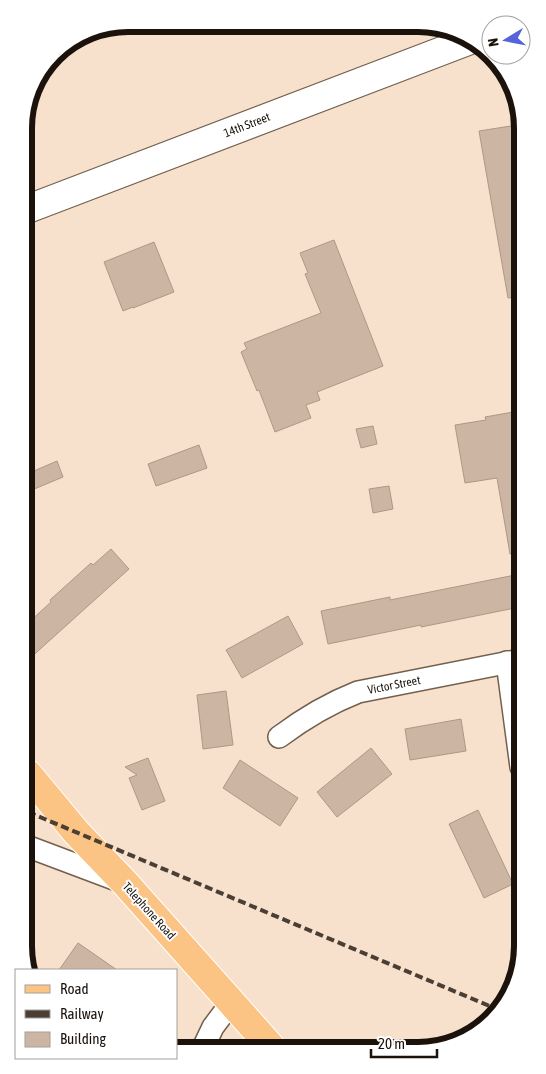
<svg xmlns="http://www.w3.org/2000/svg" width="546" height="1074" viewBox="0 0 546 1074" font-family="'Asap Condensed',sans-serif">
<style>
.building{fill:#ccb6a3;stroke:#ad9886}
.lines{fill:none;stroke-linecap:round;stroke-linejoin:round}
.minor-casing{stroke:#725f4d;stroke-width:24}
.tertiary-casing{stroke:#725f4d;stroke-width:30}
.primary-casing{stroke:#fff;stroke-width:30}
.minor{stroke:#fff;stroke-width:21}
.tertiary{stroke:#fff;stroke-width:28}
.primary{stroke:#fcc484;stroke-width:28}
.rail{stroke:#4a3e35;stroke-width:4;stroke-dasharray:8 4;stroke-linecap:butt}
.labels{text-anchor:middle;stroke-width:4;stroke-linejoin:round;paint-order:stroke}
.street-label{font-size:12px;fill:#1a120b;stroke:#fff}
.rim{fill:none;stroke:#1a120b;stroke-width:6}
</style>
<rect width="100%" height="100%" fill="#f7e0cc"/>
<g class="building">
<polygon points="517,125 518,297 508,298 479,131"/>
<polygon points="334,240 383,366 317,392 320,400 306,405 311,418 275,432 259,390 257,391 241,352 247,349 244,343 321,313 305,274 308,273 300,253"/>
<polygon points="154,242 174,292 133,308 133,307 123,311 104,262"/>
<polygon points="519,411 520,553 510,554 497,478 465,483 455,425 486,420 485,417"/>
<polygon points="373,426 377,444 361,448 356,429"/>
<polygon points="199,445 207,468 156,486 148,464"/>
<polygon points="57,461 63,477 27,492 27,474"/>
<polygon points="389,486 393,509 373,513 369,489"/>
<polygon points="111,549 129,569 28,660 27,624 51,602 50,600 91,563 93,565"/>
<polygon points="520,574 520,607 421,627 421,625 328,644 321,611 390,597 390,600"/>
<polygon points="288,616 303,644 242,678 226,650"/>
<polygon points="226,691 233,745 203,749 197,695"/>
<polygon points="461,719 466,751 410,760 405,729"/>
<polygon points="371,748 392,774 337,817 317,792"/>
<polygon points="148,758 165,801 142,810 129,778 137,775 125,767"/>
<polygon points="240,760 298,798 280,826 223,788"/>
<polygon points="478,810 513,884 484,898 449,824"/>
<polygon points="78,943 117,970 59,970"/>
</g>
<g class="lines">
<g class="minor-casing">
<g id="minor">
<polyline points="507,662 521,767"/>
<path d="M279,737C303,719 330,703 358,692L520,660"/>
<polyline points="29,847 122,882"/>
<polyline points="203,1048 213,1027 231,1003"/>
</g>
</g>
<g class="tertiary-casing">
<polyline id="tertiary" points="25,210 468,41"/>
</g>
<g class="primary-casing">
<polyline id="primary" points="28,774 76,832 125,883 271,1047"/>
</g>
<use href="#minor" class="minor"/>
<use href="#tertiary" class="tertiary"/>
<use href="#primary" class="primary"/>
<polyline class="rail" points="28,812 499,1010"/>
</g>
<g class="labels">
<g class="street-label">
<text transform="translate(247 125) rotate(-21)" y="4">14th Street</text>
<text transform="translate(394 685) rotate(-11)" y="4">Victor Street</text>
<text transform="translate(149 911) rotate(48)" y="4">Telephone Road</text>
</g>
</g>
<path d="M0 0H546V1074H0ZM128 32H418A96 96 0 0 1 514 128V946A96 96 0 0 1 418 1042H128A96 96 0 0 1 32 946V128A96 96 0 0 1 128 32Z" fill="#fff" fill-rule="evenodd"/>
<path class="rim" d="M128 32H418A96 96 0 0 1 514 128V946A96 96 0 0 1 418 1042H128A96 96 0 0 1 32 946V128A96 96 0 0 1 128 32Z"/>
<rect x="15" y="969" width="162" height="90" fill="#ffffff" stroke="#a3a09d"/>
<rect x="25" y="985" width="25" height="8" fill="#fcc484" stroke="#a3a09d"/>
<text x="60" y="994" font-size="15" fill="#1a120b">Road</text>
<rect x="25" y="1010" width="25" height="8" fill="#4a3e35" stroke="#a3a09d"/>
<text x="60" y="1019" font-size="15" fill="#1a120b">Railway</text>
<rect x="25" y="1032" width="25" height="15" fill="#ccb6a3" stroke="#a3a09d"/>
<text x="60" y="1044" font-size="15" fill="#1a120b">Building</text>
<g transform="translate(506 40) rotate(260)"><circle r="24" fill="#ffffff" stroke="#a3a09d"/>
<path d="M0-4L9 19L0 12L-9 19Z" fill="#5664db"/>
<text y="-8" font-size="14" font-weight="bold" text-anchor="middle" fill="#1a120b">N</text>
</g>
<path d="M371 1049v8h66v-8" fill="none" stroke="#1a120b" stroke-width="2.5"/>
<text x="378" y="1049" font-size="15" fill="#1a120b" stroke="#ffffff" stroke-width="4" paint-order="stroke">20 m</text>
</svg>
